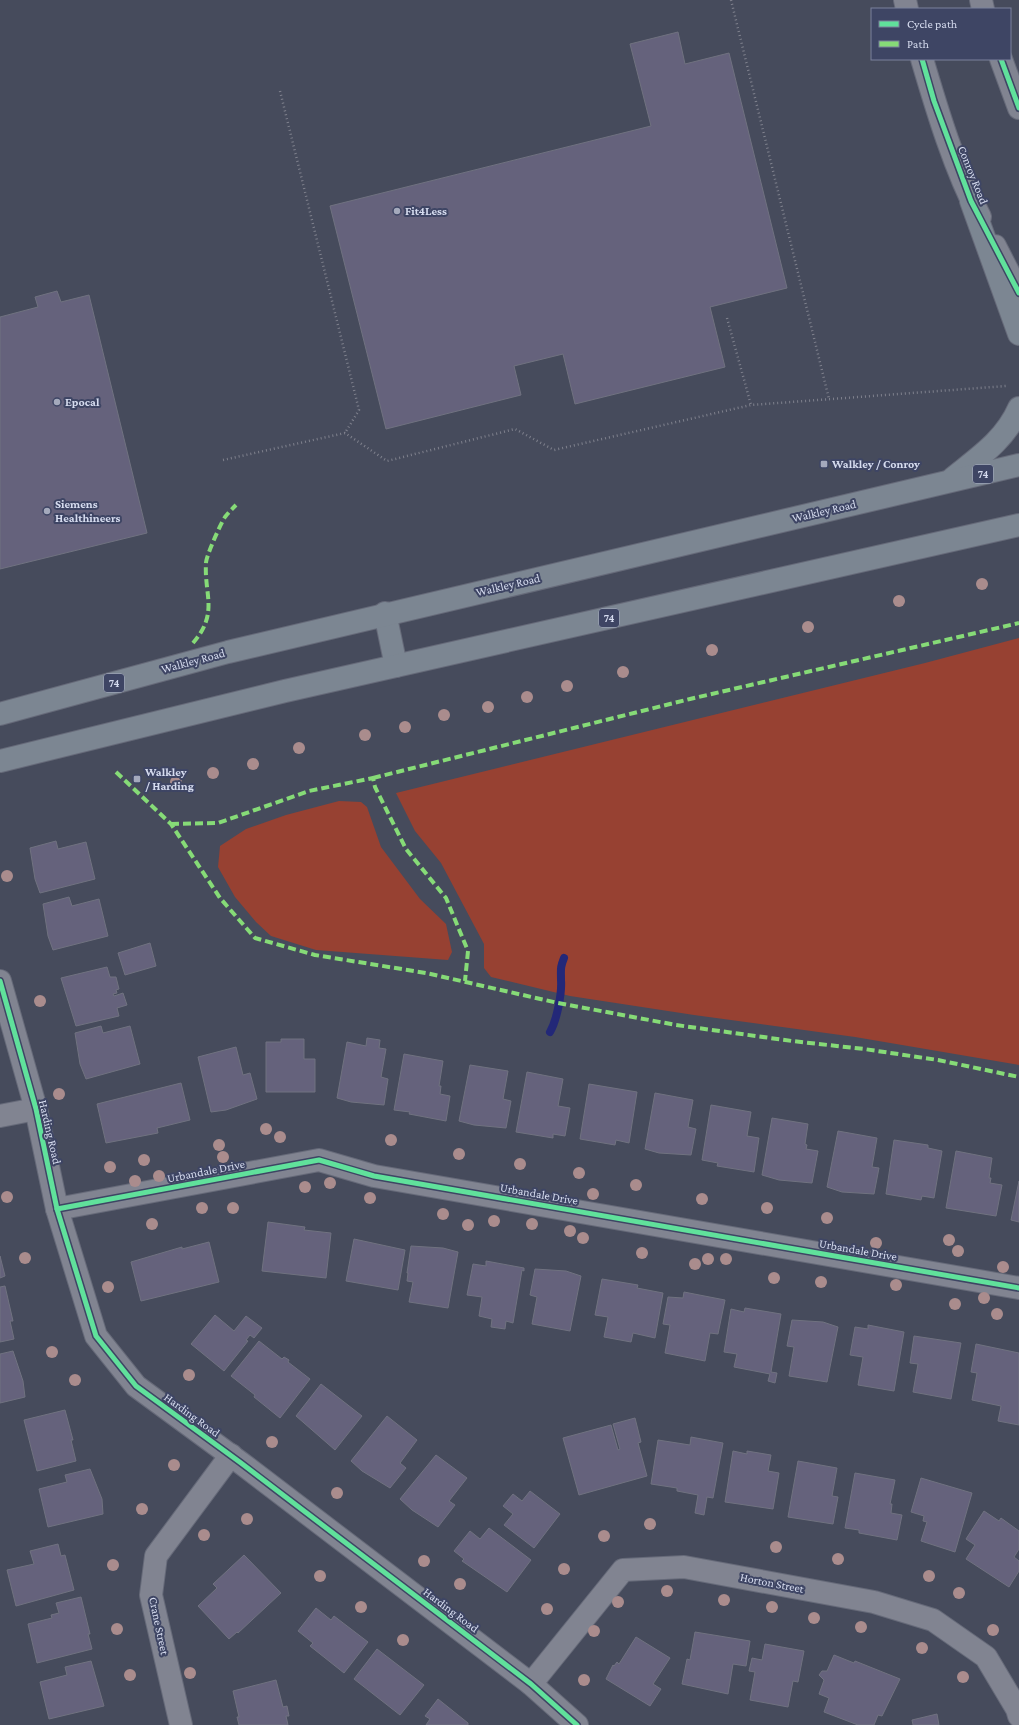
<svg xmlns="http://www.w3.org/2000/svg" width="1019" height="1725" viewBox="0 0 1019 1725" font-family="'Crimson Pro',serif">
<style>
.green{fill:#974132}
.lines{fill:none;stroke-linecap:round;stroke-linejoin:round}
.stream{stroke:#232878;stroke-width:8}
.building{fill:#65627c;stroke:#707280}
.street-casing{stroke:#666a79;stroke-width:24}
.secondary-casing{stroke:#666a79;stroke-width:24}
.primary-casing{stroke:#666a79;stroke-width:24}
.path{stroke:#7f818d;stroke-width:2.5;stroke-dasharray:1 3;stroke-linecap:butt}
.street{stroke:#818491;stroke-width:22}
.secondary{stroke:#818491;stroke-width:22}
.primary{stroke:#7c8692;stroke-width:22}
.quiet{stroke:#86db77;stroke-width:4;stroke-dasharray:8 4;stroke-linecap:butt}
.cycleway-casing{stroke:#3e4564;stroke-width:8}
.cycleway{stroke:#60e19b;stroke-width:5}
.tree{fill:#aa8c8d}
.poi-dot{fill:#a4a9bc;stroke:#3e4564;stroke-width:1.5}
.labels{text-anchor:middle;stroke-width:4;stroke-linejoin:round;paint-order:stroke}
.shield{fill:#3e4564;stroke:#a8afc5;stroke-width:1}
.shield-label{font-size:11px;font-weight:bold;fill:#d6dcef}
.street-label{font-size:12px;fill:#d6dcef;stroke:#3e4564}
.poi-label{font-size:12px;font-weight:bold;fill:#d6dcef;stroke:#3e4564;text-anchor:start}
</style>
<rect width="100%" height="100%" fill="#464b5c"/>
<g class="green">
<polygon points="1019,638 1019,1065 855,1037 694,1015 570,996 491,977 484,968 484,944 441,863 415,831 396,793 925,663"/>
<polygon points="339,801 361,802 367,807 381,847 420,899 446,924 452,952 448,960 316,950 271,936 256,922 235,897 218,867 220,846 246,829 286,815"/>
</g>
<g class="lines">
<path class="stream" d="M550,1032C557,1020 562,993 561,980C561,969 560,968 564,958"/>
</g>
<g class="building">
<polygon points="678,32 685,64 729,53 787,288 710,307 725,367 575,404 563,354 514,366 521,395 386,429 330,206 651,126 630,44"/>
<polygon points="57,291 61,302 89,295 147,533 0,569 0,317 38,307 35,297"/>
<polygon points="56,841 58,849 86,842 95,879 40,893 35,879 30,848"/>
<polygon points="69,897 72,906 99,899 108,936 53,950 48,936 43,904"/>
<polygon points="150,943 156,966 125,975 118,953"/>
<polygon points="107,967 110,977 116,977 119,989 116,990 117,993 113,994 114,996 123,993 127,1005 117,1008 119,1016 76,1026 61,978"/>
<polygon points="101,1026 103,1033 130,1026 140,1064 86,1079 80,1064 75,1033"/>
<polygon points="367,1038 380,1040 379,1048 386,1049 381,1077 388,1079 384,1105 351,1102 337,1098 347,1042 366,1046"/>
<polygon points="281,1039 304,1039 304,1059 315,1059 315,1092 266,1092 266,1042 281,1042"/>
<polygon points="236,1047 243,1075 250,1073 257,1099 226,1110 211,1112 198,1057"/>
<polygon points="404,1054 443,1061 439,1086 441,1086 440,1094 450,1096 446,1121 409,1114 410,1112 394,1110"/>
<polygon points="470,1065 508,1071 503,1099 511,1101 506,1128 474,1125 459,1121"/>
<polygon points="527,1072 563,1079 558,1106 570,1108 565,1136 553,1134 553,1138 516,1132"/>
<polygon points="181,1083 190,1120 157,1128 158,1133 106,1143 97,1104"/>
<polygon points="589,1084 637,1092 629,1143 616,1140 615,1145 580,1139"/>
<polygon points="655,1093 693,1100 688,1127 696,1129 691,1155 659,1153 645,1149"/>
<polygon points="711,1105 751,1112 747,1136 759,1138 754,1172 717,1166 718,1163 702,1160"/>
<polygon points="772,1118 808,1124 805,1144 807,1145 806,1149 818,1151 812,1183 779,1180 762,1175"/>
<polygon points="838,1131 877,1138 872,1167 879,1168 874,1194 842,1192 827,1187"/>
<polygon points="894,1140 928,1145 928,1148 942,1151 934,1198 922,1196 921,1200 886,1194"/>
<polygon points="956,1151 992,1158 989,1178 991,1178 990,1183 1002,1185 996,1216 946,1208"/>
<polygon points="1019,1181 1019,1222 1011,1220"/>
<polygon points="268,1222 305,1227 304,1230 331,1233 326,1278 262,1271"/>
<polygon points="354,1239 405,1250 398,1290 346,1281"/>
<polygon points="209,1242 219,1282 141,1301 131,1262 182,1247 182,1249"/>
<polygon points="411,1246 443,1248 458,1252 448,1308 409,1302 413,1282 407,1281 408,1273 407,1273"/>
<polygon points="0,1256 5,1276 0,1278"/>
<polygon points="486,1261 524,1268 524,1271 522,1270 513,1323 506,1321 505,1329 491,1327 492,1319 479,1316 482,1297 467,1295 473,1264 486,1266"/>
<polygon points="535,1269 566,1271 581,1276 570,1331 532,1324 537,1297 530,1295"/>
<polygon points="602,1279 638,1285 637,1288 663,1293 655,1338 633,1333 631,1342 604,1337 608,1317 595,1315"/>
<polygon points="5,1286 13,1321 10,1321 14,1339 0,1342 0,1287"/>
<polygon points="684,1292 725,1300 718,1334 710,1333 705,1361 665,1353 670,1325 663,1324 668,1297 683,1298"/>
<polygon points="745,1308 781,1314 771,1372 777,1373 775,1383 768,1381 770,1374 734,1367 737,1354 724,1352 731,1309 744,1312"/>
<polygon points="215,1315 234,1331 246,1316 262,1328 254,1338 250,1335 246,1340 248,1341 224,1371 191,1344"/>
<polygon points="792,1320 823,1322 838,1327 827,1382 789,1376 794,1347 787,1346"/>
<polygon points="868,1325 904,1332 894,1391 858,1385 863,1357 850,1355 855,1327 868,1329"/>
<polygon points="914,1336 961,1343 951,1399 913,1392 918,1364 910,1363"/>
<polygon points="259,1341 282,1359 284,1357 289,1360 288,1362 310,1379 280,1418 254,1397 255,1395 231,1376"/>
<polygon points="976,1344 1019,1353 1019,1425 998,1421 1001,1406 972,1400 977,1373 971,1372"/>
<polygon points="13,1351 23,1381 25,1397 0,1403 0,1354"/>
<polygon points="321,1384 362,1416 335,1450 296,1416"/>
<polygon points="65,1410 73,1440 71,1440 76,1461 37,1471 24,1420"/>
<polygon points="387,1416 417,1440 400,1463 406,1468 390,1488 362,1471 351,1461"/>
<polygon points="635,1418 641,1442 638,1443 647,1476 579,1495 563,1438 611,1425 618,1450 620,1449 613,1424"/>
<polygon points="691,1437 723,1443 713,1498 707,1497 704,1515 695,1513 698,1495 677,1491 677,1488 651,1484 658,1440 690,1445"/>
<polygon points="733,1451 747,1454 747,1451 771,1455 768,1471 779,1473 773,1509 725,1502"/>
<polygon points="436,1455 467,1478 449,1501 455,1505 438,1527 412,1510 400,1499"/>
<polygon points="798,1461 837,1468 832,1496 838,1497 833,1524 788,1517"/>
<polygon points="90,1469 102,1499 103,1514 48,1527 39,1489 67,1482 65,1475"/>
<polygon points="855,1473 895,1480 890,1504 892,1504 891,1513 902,1515 897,1540 859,1533 859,1530 845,1528"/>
<polygon points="921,1478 972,1493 955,1552 921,1541 927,1522 923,1521 924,1516 911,1512"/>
<polygon points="530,1491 560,1514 534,1548 504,1525 513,1514 503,1506 513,1494 522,1501"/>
<polygon points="984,1511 999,1521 1001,1518 1019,1531 1019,1549 1014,1557 1019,1561 1019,1571 1009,1587 966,1559 975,1545 966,1539"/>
<polygon points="489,1528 531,1560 507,1592 462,1561 464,1559 454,1551 470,1531 480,1539"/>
<polygon points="58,1544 61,1556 65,1555 74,1590 16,1606 7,1570 34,1564 30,1551"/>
<polygon points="244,1555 281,1593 238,1633 237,1632 229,1639 198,1606 217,1588 213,1584"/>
<polygon points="81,1597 90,1634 88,1634 92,1649 37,1663 28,1624 52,1618 51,1615 59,1613 56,1603"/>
<polygon points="316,1608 331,1620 334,1616 368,1642 344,1673 310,1646 313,1643 298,1631"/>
<polygon points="695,1632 750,1641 746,1666 733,1664 728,1694 682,1684 687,1659 690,1660"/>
<polygon points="636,1637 670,1658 653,1684 661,1689 650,1706 606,1679 613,1665 614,1666 617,1662 619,1664"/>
<polygon points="765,1644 804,1651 798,1682 793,1681 788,1707 750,1700 755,1672 749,1671 752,1658 762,1660"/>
<polygon points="377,1649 424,1685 400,1715 354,1679"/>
<polygon points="834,1655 854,1663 855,1661 900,1679 882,1716 878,1715 874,1725 858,1725 824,1712 829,1698 819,1694 824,1680 819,1675 822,1671 827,1671"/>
<polygon points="91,1661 104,1706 49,1719 40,1682 67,1675 65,1667"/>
<polygon points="276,1680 283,1707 287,1706 289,1716 286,1716 288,1725 239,1725 237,1717 239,1717 233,1691"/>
<polygon points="438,1699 468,1723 468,1725 426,1725 430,1719 425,1716"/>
<polygon points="937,1714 939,1725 913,1725 912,1720"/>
</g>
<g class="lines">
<g class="street-casing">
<g id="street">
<polyline points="0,981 36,1109 57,1209 96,1336 136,1386 241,1463 531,1684 577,1725"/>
<polyline points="0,1116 36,1109"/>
<polyline points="57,1209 319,1160 374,1176 1019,1288"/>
<polyline points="531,1684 623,1570 684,1567 874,1602 933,1620 986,1657 1017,1709 1019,1716"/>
<polyline points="181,1725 151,1595 156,1556 231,1455"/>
</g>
</g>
<g class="secondary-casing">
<g id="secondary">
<polyline points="905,0 907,9"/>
<polyline points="981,0 983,9"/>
<path d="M922,59C937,110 955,170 980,217"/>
<polyline points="1001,59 1019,108"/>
<polyline points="995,246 1019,293"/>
</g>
</g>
<g class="primary-casing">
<g id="primary">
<polyline points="971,201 1019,334"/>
<path d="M953,478C979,457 1005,440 1019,408"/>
<polyline points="385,613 396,666"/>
<polyline points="0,714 228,652 1019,465"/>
<polyline points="0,761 285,691 1019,525"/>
</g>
</g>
<g class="path">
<polyline points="731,0 829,399"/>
<polyline points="280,91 359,410 345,433"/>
<polyline points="727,318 751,405"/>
<polyline points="223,460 345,433 387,461 515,429 554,450 751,405 1006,386"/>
</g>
<use href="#street" class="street"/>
<use href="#secondary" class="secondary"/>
<use href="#primary" class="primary"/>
<g class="quiet">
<path d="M193,643C219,613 204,595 206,563C206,556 221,523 225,517C228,513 232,509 236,505"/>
<polyline points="116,772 171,824 220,898 255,938 315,955 426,973 558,1003 676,1025 792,1041 864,1049 938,1060 1019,1077"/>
<polyline points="373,778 690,699 1019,623"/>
<polyline points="171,824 218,823 309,791 373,778 375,787 406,849 446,898 468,951 465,981"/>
</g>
<g class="cycleway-casing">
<g id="cycleway">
<polyline points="922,59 934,101 971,201 1019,293"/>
<polyline points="1001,59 1019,108"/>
<polyline points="0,981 36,1109 57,1209 96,1336 136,1386 241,1463 531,1684 577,1725"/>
<polyline points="57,1209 319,1160 374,1176 1019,1288"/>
</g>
</g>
<use href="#cycleway" class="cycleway"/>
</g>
<g class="tree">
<circle cx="982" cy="584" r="6"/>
<circle cx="899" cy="601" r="6"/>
<circle cx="808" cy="627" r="6"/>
<circle cx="712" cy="650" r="6"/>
<circle cx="623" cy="672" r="6"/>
<circle cx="567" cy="686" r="6"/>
<circle cx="527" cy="697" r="6"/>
<circle cx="488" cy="707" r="6"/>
<circle cx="444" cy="715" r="6"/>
<circle cx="405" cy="727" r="6"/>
<circle cx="365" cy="735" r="6"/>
<circle cx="299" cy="748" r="6"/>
<circle cx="253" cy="764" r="6"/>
<circle cx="213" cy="773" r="6"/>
<circle cx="176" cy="782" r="6"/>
<circle cx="7" cy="876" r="6"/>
<circle cx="40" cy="1001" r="6"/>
<circle cx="59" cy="1094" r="6"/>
<circle cx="266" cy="1129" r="6"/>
<circle cx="280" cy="1137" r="6"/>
<circle cx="391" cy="1140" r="6"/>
<circle cx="219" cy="1145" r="6"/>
<circle cx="459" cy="1154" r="6"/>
<circle cx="223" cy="1157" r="6"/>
<circle cx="144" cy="1160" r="6"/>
<circle cx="520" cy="1164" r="6"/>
<circle cx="110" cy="1167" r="6"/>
<circle cx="579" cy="1173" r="6"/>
<circle cx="159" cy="1176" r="6"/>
<circle cx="135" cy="1181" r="6"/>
<circle cx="330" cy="1183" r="6"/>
<circle cx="636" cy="1185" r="6"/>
<circle cx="305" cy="1187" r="6"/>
<circle cx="593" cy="1194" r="6"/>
<circle cx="7" cy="1197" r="6"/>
<circle cx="370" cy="1198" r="6"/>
<circle cx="702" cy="1199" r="6"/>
<circle cx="202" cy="1208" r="6"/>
<circle cx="233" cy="1208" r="6"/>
<circle cx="767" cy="1208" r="6"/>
<circle cx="443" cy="1214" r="6"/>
<circle cx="827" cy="1218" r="6"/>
<circle cx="494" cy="1221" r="6"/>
<circle cx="152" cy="1224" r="6"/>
<circle cx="532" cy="1224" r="6"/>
<circle cx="468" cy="1225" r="6"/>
<circle cx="570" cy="1231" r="6"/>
<circle cx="583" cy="1238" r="6"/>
<circle cx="949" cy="1240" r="6"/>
<circle cx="876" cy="1243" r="6"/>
<circle cx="958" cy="1251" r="6"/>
<circle cx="642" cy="1253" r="6"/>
<circle cx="25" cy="1258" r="6"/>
<circle cx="708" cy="1259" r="6"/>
<circle cx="726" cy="1259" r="6"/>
<circle cx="695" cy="1264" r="6"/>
<circle cx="1003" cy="1267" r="6"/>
<circle cx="774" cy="1278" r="6"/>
<circle cx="821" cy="1282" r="6"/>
<circle cx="896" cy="1285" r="6"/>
<circle cx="108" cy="1287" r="6"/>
<circle cx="984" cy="1298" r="6"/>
<circle cx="955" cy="1304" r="6"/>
<circle cx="997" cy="1314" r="6"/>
<circle cx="52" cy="1352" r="6"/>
<circle cx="189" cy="1375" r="6"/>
<circle cx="75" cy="1380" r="6"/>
<circle cx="272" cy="1442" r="6"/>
<circle cx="174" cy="1465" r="6"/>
<circle cx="337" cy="1493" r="6"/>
<circle cx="142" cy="1509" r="6"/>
<circle cx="247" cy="1519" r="6"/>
<circle cx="650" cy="1524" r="6"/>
<circle cx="204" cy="1535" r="6"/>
<circle cx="604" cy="1536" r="6"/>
<circle cx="776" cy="1547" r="6"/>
<circle cx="838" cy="1559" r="6"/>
<circle cx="424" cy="1561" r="6"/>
<circle cx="113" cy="1565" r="6"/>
<circle cx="564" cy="1569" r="6"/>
<circle cx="320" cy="1576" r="6"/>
<circle cx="929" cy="1576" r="6"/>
<circle cx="460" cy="1584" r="6"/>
<circle cx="667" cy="1591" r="6"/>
<circle cx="959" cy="1593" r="6"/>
<circle cx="724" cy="1600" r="6"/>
<circle cx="618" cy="1602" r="6"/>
<circle cx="361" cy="1607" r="6"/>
<circle cx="772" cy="1607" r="6"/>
<circle cx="547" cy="1609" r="6"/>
<circle cx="814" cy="1618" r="6"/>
<circle cx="861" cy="1627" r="6"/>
<circle cx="117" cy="1629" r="6"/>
<circle cx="993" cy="1630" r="6"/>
<circle cx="594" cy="1631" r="6"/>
<circle cx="403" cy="1640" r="6"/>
<circle cx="922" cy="1648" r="6"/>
<circle cx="190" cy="1673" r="6"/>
<circle cx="130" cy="1675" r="6"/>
<circle cx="963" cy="1677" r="6"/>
<circle cx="584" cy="1680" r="6"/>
</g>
<g class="poi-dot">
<circle cx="397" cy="211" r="4"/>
<circle cx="57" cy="402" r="4"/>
<rect x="820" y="460" width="8" height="8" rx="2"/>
<circle cx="47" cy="511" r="4"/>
<rect x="133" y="775" width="8" height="8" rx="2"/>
</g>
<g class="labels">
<g class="shield">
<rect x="973" y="465" width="20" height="18" rx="3"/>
<rect x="599" y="609" width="20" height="18" rx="3"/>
<rect x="104" y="674" width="20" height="18" rx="3"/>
</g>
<g class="shield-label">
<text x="983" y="478">74</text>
<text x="609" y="622">74</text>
<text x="114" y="687">74</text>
</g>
<g class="street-label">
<text transform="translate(973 175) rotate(68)" y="4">Conroy Road</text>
<text transform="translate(824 511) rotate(-13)" y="4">Walkley Road</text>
<text transform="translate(508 585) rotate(-13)" y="4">Walkley Road</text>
<text transform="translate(193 661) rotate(-15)" y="4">Walkley Road</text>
<text transform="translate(50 1132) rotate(77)" y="4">Harding Road</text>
<text transform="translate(206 1171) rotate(-11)" y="4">Urbandale Drive</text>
<text transform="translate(539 1194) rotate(10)" y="4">Urbandale Drive</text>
<text transform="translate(858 1250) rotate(10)" y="4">Urbandale Drive</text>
<text transform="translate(192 1415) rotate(36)" y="4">Harding Road</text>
<text transform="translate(772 1583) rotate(11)" y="4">Horton Street</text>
<text transform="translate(451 1610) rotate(37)" y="4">Harding Road</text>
<text transform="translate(159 1626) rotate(78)" y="4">Crane Street</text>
</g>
<g class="poi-label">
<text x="405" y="215">Fit4Less</text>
<text x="65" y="406">Epocal</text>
<text x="832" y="468">Walkley / Conroy</text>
<text x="55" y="508">Siemens<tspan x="55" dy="14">Healthineers</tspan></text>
<text x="145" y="776">Walkley<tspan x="145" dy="14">/ Harding</tspan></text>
</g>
</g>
<rect x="871" y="8" width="140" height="52" fill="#3e4564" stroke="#7b819c"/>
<rect x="879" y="21" width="20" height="6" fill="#60e19b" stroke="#7b819c"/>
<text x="907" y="28" font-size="12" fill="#d6dcef">Cycle path</text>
<rect x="879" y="41" width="20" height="6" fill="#86db77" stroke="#7b819c"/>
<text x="907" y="48" font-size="12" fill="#d6dcef">Path</text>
</svg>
